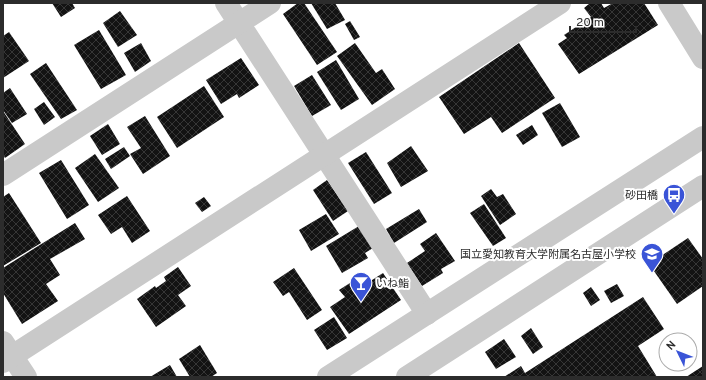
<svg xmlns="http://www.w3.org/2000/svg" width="706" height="380" viewBox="0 0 706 380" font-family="Overpass,'Noto Sans JP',sans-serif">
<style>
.building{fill:url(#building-cross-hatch)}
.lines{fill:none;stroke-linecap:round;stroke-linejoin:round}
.minor{stroke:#c9c9c9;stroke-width:22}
.labels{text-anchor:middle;stroke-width:4;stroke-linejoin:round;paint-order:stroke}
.poi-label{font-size:11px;fill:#2c2c2c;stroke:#fff;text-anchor:end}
</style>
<defs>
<pattern id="building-cross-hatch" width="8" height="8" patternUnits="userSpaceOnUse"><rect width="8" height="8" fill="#131313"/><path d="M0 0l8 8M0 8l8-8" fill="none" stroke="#363636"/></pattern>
</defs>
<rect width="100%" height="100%" fill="#fff"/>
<g class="building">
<polygon points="52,3 72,3 75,8 61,17"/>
<polygon points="298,3 304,3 337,52 317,65 283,14"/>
<polygon points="311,3 335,3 345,20 327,29"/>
<polygon points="590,3 601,3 604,8 613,3 644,3 658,25 579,74 558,44 567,38 564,35 591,17 584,8"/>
<polygon points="120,11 137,35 118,47 103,23"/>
<polygon points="350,21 360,37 354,40 345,24"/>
<polygon points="99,30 126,75 101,89 74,45"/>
<polygon points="9,32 29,61 3,78 3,36"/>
<polygon points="141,43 151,61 135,72 124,53"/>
<polygon points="355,43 376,73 382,69 395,89 372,105 337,56"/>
<polygon points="519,43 555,98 502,133 491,117 464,134 439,97"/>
<polygon points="241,58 259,85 239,98 237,94 221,104 206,80"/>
<polygon points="336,60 359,99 341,110 317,72"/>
<polygon points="46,63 77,110 61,119 30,74"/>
<polygon points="312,75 331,105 312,116 294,86"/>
<polygon points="204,86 224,117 177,148 157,117"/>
<polygon points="10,88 27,114 12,123 3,110 3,93"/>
<polygon points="44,102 55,117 44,125 34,109"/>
<polygon points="560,103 580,137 562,147 542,113"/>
<polygon points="3,111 25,144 5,158 3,155"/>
<polygon points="145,116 170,156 143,174 130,154 141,148 127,127"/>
<polygon points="108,124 120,144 102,155 90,136"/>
<polygon points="532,125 538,135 523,145 516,135"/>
<polygon points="411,146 428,171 401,187 387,163"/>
<polygon points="124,147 130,156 111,169 105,159"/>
<polygon points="366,152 392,193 374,204 348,163"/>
<polygon points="95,154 119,188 98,202 75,168"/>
<polygon points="61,160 89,205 67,219 39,173"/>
<polygon points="327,180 348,211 333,221 313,190"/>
<polygon points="491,189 497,197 503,194 516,214 500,225 481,196"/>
<polygon points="9,193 41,243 3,266 3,197"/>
<polygon points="127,196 150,231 132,243 122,227 111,234 98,215"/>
<polygon points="204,197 211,206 202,212 195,203"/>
<polygon points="484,204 506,238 493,246 470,213"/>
<polygon points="419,209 427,222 394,243 386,229"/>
<polygon points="326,214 339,234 311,251 299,230"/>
<polygon points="75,223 85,239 50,259 60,275 46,284 58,301 22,324 3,293 3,268"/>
<polygon points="359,226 373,248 365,253 368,258 342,273 326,246"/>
<polygon points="436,233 455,261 441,269 443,273 422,286 407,263 425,251 420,244"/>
<polygon points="688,238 703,259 703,286 677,304 649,264"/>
<polygon points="178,267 191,286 178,295 186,306 156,327 137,299 155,286 156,288 166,281 164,277"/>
<polygon points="294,268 322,310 307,320 289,292 283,296 273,282"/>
<polygon points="383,273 401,300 349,334 330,307 345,297 339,290 353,281 358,289"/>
<polygon points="617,284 624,296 611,303 604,291"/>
<polygon points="591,287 600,300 591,306 583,293"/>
<polygon points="643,297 664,329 638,346 657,377 504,377 521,366 525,373"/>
<polygon points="334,317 347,338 327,350 314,330"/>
<polygon points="531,328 543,347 533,354 521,336"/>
<polygon points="504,339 516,357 496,369 485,352"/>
<polygon points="200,345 217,373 211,377 190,377 179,359"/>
<polygon points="170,365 177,377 150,377"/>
<polygon points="703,366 703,377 686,377"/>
</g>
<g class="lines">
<g class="minor">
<polyline points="226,3 427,314"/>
<polyline points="669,3 703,58"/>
<polyline points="3,175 270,3"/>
<polyline points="3,342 26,377"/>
<polyline points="3,362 560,3"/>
<polyline points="328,377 703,137"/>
<polyline points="407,377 703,186"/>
</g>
</g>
<defs>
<g id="bus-pin" transform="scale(1.15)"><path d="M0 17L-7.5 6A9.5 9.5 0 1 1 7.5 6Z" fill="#3a54d7" stroke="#fff"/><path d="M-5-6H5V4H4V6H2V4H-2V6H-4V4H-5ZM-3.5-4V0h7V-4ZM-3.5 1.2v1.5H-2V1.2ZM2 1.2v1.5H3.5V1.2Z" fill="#fff"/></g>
<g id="school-pin" transform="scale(1.15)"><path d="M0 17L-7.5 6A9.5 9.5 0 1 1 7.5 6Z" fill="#3a54d7" stroke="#fff"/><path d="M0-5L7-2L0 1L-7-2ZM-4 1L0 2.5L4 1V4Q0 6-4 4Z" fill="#fff"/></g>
<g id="bar-pin" transform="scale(1.15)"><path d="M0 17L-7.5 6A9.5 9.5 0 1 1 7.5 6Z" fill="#3a54d7" stroke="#fff"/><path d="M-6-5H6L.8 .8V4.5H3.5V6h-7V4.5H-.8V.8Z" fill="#fff"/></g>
</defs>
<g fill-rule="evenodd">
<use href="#bus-pin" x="674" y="195"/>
<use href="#school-pin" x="652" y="254"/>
<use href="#bar-pin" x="361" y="283"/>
</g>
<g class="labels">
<g class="poi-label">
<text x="658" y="199">砂田橋</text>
<text x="636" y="258">国立愛知教育大学附属名古屋小学校</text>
<text x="376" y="287" text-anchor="start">いね鮨</text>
</g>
</g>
<rect width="706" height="380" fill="none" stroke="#2c2c2c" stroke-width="8"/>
<g transform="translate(678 352) rotate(313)"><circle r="19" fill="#ffffff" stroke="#ababab"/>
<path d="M0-3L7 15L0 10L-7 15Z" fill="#3a54d7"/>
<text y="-6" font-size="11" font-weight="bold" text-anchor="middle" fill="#2c2c2c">N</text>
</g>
<path d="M570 26v6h66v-6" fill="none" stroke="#2c2c2c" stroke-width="2"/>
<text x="576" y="26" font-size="12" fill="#2c2c2c" stroke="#ffffff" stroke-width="3" paint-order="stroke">20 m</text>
</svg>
